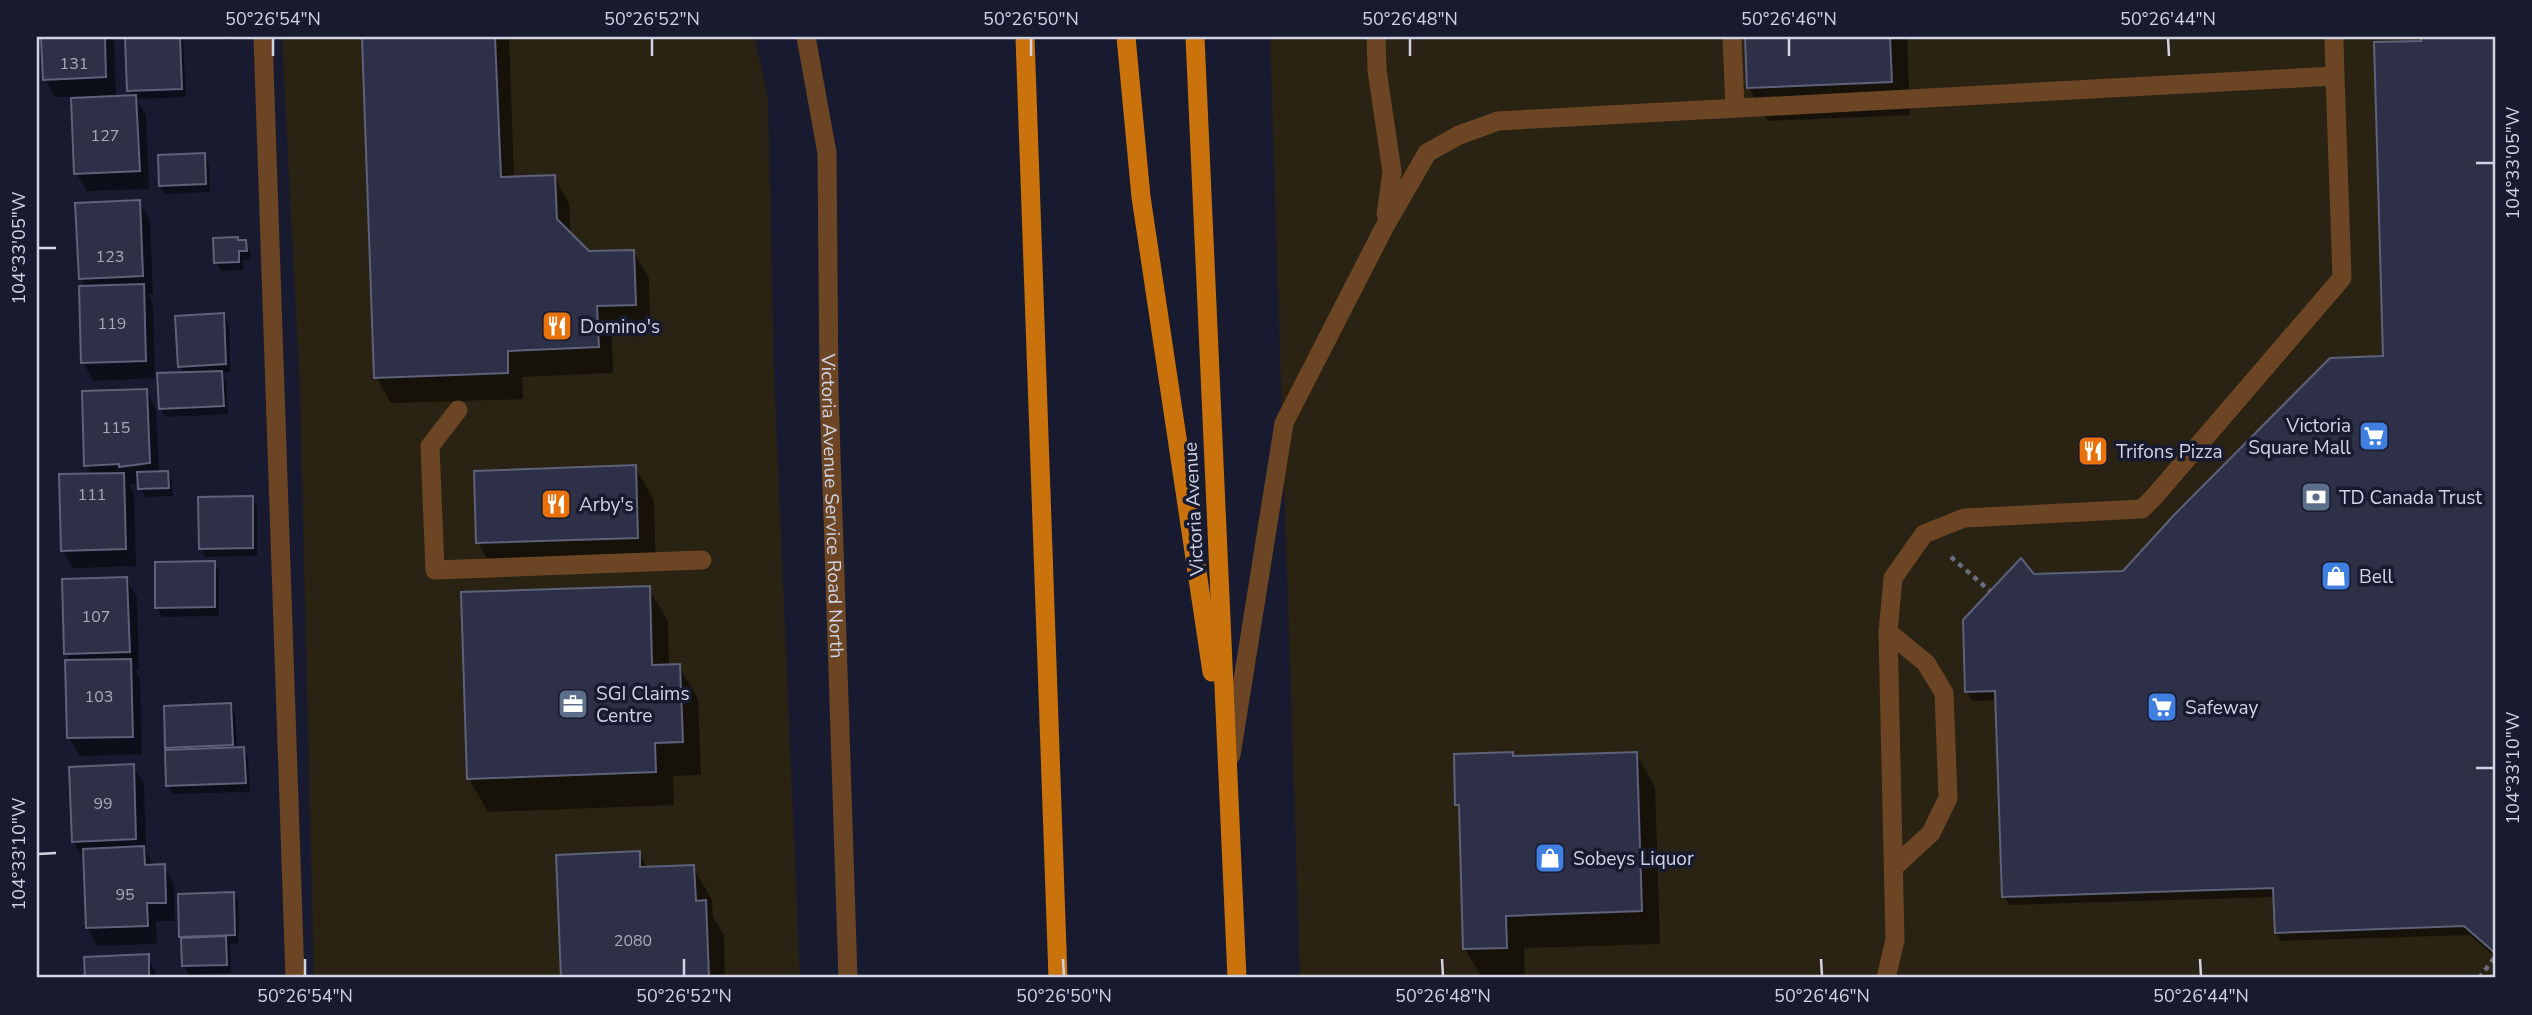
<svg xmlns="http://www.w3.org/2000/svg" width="2532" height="1015" viewBox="0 0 2532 1015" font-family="'Nunito Sans',sans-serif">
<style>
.commercial{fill:#2a2313}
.shadow{fill:#0007}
.building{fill:#2d3046;stroke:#5d617a;stroke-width:2}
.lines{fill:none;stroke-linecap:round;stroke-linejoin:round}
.path{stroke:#6b6e7f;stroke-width:4.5;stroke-dasharray:5 5;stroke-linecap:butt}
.service{stroke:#6b4524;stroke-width:19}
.tertiary{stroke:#6b4524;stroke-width:19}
.trunk{stroke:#ca720b;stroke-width:19}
.ticks{fill:none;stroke:#d1d3e2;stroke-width:2.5}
.labels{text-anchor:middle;stroke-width:7;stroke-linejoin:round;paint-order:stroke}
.number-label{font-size:16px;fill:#a8aabb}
.poi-label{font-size:19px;fill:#d1d3e2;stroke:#181b2f;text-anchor:start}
.street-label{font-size:19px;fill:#d1d3e2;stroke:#181b2f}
.neatline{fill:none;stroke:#d1d3e2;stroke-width:2.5}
.ticks-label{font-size:18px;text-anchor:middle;fill:#d1d3e2}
</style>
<rect width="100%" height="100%" fill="#181b2f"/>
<g class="commercial">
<polygon points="282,37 755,37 768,99 774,374 800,978 314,978 300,391"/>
<polygon points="1270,37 2495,37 2495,978 1300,978"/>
</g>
<g class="shadow">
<polygon points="43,37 114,37 116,98 133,97 129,90 127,37 183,37 186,97 136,99 146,115 149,189 87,191 76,173 73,97 55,97 45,79"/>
<polygon points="222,37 242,37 243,39 224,40"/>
<polygon points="363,37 509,37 514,178 554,177 569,203 571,235 588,253 633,251 649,278 650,331 612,332 613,373 522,377 523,399 391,403 376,377"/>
<polygon points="1747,37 1907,37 1910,115 1768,121 1749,88"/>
<polygon points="2422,37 2495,37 2495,957 2470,935 2281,941 2276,932 2275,897 2009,905 2004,896 1997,700 1972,701 1967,692 2033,576 2124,573 2385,358"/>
<polygon points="204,155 209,164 210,192 165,194 160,185"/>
<polygon points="139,202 150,220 153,294 148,294 153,304 155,378 93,381 83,362 86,287 80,278"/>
<polygon points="239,242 245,242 250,251 251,259 243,260 243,270 221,271 216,262"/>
<polygon points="223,315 229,324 230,372 222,373 226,381 228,414 166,417 161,409 184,374 180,366"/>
<polygon points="146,390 156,409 159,473 167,472 172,481 173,496 145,497 139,484 129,485 134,493 136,566 73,568 63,550 92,475 86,465"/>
<polygon points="635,467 654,500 656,570 497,576 478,543 475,473"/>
<polygon points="252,498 257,506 257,556 205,557 200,548"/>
<polygon points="214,563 219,571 219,616 162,617 157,608"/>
<polygon points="126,579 137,597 139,670 135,670 140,679 142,754 80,756 69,738 71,662 66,654"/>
<polygon points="648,588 668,621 669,666 679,666 698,699 701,775 673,776 674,805 488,812 469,779"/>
<polygon points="230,705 235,713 237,749 243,749 248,758 250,792 173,794 168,786 169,752 167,748"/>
<polygon points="1512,754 1514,758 1636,754 1655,787 1660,944 1524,948 1525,978 1482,978 1465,949 1461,811 1457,805 1455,756"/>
<polygon points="133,766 144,784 146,853 154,866 164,866 174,884 175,921 156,921 157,944 98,946 87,928 84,859 73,841"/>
<polygon points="639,853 648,869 693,867 712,900 713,917 724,935 725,978 563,978 558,856"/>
<polygon points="233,893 238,902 239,943 230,944 231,973 189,975 184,966 180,895"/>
<polygon points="148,956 158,978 86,978 86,958"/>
</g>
<g class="building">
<polygon points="41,37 105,37 106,77 43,80"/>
<polygon points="125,37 180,37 182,89 127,91"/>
<polygon points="362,37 495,37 501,177 555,175 557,219 589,251 634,250 636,305 597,306 599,347 508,351 508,373 374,378"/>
<polygon points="1745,37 1890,37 1892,82 1747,88"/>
<polygon points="2421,37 2495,37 2495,953 2464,926 2275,933 2273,888 2002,897 1995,691 1965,692 1963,620 2021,558 2034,574 2123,571 2175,514 2330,358 2383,356 2374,42 2421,41"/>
<polygon points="136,95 140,171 74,174 71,98"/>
<polygon points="205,153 206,184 159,186 158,155"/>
<polygon points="140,200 143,276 79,279 75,203"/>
<polygon points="238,237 238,240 246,240 247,251 239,251 239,262 214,263 213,238"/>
<polygon points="144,284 146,361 81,363 79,286"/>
<polygon points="224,313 226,364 178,367 175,316"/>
<polygon points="222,371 224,406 159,409 157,373"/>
<polygon points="147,389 150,463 119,467 119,464 84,466 82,391"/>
<polygon points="636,465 638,538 476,543 474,471"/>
<polygon points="168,471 169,488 138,489 137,472"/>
<polygon points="124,473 126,549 61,551 59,474"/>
<polygon points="253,496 253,548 199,549 198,497"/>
<polygon points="215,561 215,607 155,608 155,562"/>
<polygon points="127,577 130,652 64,654 62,579"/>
<polygon points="650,586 652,665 680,664 683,742 655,743 656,772 467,779 461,592"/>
<polygon points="131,659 133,737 67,738 65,660"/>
<polygon points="231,703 233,745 165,748 164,706"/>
<polygon points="244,747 246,783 166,786 165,750"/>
<polygon points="1513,752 1513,756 1637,752 1642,911 1506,916 1507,948 1463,949 1459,805 1455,805 1454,754"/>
<polygon points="134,764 136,839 72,842 69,767"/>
<polygon points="144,846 145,865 165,864 166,903 147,903 148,926 86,928 83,849"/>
<polygon points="640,851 640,867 694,865 696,901 706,900 709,978 561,978 556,855"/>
<polygon points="234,892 235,935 179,937 178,894"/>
<polygon points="226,936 227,965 182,966 181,938"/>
<polygon points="149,954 149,978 85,978 84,957"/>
</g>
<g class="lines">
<g class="path">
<polyline points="1951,557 1990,591"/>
<polyline points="2479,978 2495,957"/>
</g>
<g class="service">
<polyline points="263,37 295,978"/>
<polyline points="1376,37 1377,70 1392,172 1386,214"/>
<polyline points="1732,37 1735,108"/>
<polyline points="458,410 430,446 435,570 702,560"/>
<polyline points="1888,632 1926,663 1944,693 1948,798 1931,833 1894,867"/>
<polyline points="1231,755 1284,423 1385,226 1427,153 1459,135 1498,121 2335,76 2334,37"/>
<polyline points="1886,978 1895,940 1888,632 1893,578 1924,534 1964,518 2142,509 2154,497 2342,278 2335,76"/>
</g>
<path class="tertiary" id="s1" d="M806,37L827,153L829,393L848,978"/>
<g class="trunk">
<polyline points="1025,37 1058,978"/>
<polyline points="1126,37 1141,197 1212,672"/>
<polyline points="1195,37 1237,978"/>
</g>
</g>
<path class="ticks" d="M273,38V56M652,38V56M1031,38V56M1410,38V56M1789,38V56M2168,38L2169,56M2476,163H2494M38,248H56M2476,768H2494M38,854L56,853M305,959V976M684,959V976M1063,959L1064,976M1442,959L1443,976M1821,959L1822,976M2200,959L2201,976"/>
<defs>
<g id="restaurant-square" transform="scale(1.575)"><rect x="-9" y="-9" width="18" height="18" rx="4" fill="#e8710a" stroke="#181b2f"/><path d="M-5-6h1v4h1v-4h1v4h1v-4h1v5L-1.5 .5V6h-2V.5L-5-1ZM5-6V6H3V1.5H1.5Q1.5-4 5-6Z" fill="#fff"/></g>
<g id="supermarket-square" transform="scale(1.575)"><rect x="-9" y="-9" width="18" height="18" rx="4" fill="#3f7fe0" stroke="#181b2f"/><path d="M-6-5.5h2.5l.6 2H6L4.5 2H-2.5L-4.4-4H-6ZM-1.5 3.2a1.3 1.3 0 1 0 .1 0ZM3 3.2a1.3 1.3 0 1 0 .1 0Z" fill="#fff"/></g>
<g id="bank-square" transform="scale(1.575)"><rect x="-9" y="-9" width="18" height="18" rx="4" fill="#5c6f8a" stroke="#181b2f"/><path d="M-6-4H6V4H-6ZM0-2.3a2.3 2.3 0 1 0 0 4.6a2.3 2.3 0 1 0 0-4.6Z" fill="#fff"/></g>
<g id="shop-square" transform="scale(1.575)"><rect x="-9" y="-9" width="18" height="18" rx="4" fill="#3f7fe0" stroke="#181b2f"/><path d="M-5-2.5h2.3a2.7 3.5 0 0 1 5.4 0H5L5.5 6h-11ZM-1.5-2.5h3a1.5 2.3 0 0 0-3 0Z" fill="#fff"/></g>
<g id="office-square" transform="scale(1.575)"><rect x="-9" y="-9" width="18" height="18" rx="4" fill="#5c6f8a" stroke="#181b2f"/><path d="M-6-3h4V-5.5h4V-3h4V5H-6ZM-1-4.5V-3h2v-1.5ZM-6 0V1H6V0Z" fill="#fff"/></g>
</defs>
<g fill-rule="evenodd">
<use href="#restaurant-square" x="557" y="326"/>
<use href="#supermarket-square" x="2374" y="436"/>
<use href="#restaurant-square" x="2093" y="451"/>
<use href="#bank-square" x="2316" y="497"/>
<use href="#restaurant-square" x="556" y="504"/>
<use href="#shop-square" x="2336" y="576"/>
<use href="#office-square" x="573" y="704"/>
<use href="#supermarket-square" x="2162" y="707"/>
<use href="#shop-square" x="1550" y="858"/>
</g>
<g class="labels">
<g class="number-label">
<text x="74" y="69">131</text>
<text x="105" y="141">127</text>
<text x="110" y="262">123</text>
<text x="112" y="329">119</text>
<text x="116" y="433">115</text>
<text x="92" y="500">111</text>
<text x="96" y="622">107</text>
<text x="99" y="702">103</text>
<text x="103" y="809">99</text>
<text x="125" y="900">95</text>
<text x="633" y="946">2080</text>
</g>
<g class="poi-label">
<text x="580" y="333">Domino's</text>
<text x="2351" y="432" text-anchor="end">Victoria<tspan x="2351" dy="22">Square Mall</tspan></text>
<text x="2116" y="458">Trifons Pizza</text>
<text x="2339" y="504">TD Canada Trust</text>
<text x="579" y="511">Arby's</text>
<text x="2359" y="583">Bell</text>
<text x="596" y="700">SGI Claims<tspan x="596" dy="22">Centre</tspan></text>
<text x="2185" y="714">Safeway</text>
<text x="1573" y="865">Sobeys Liquor</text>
</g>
<g class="street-label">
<text dy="7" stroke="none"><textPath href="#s1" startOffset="471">Victoria Avenue Service Road North</textPath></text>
<text transform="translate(1193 509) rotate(-93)" y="7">Victoria Avenue</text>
</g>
</g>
<rect width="2532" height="1015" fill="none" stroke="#181b2f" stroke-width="77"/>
<rect x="38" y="38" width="2456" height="938" class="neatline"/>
<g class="ticks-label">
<text x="273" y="25">50°26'54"N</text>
<text x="652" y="25">50°26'52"N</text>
<text x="1031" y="25">50°26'50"N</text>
<text x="1410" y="25">50°26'48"N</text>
<text x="1789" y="25">50°26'46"N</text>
<text x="2168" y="25">50°26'44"N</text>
<text transform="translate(2513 163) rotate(-90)" y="6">104°33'05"W</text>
<text transform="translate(19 248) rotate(-90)" y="6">104°33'05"W</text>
<text transform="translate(2513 768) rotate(-90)" y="6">104°33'10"W</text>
<text transform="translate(19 854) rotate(-90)" y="6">104°33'10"W</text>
<text x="305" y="1002">50°26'54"N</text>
<text x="684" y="1002">50°26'52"N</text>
<text x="1064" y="1002">50°26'50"N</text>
<text x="1443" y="1002">50°26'48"N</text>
<text x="1822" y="1002">50°26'46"N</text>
<text x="2201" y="1002">50°26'44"N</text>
</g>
</svg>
